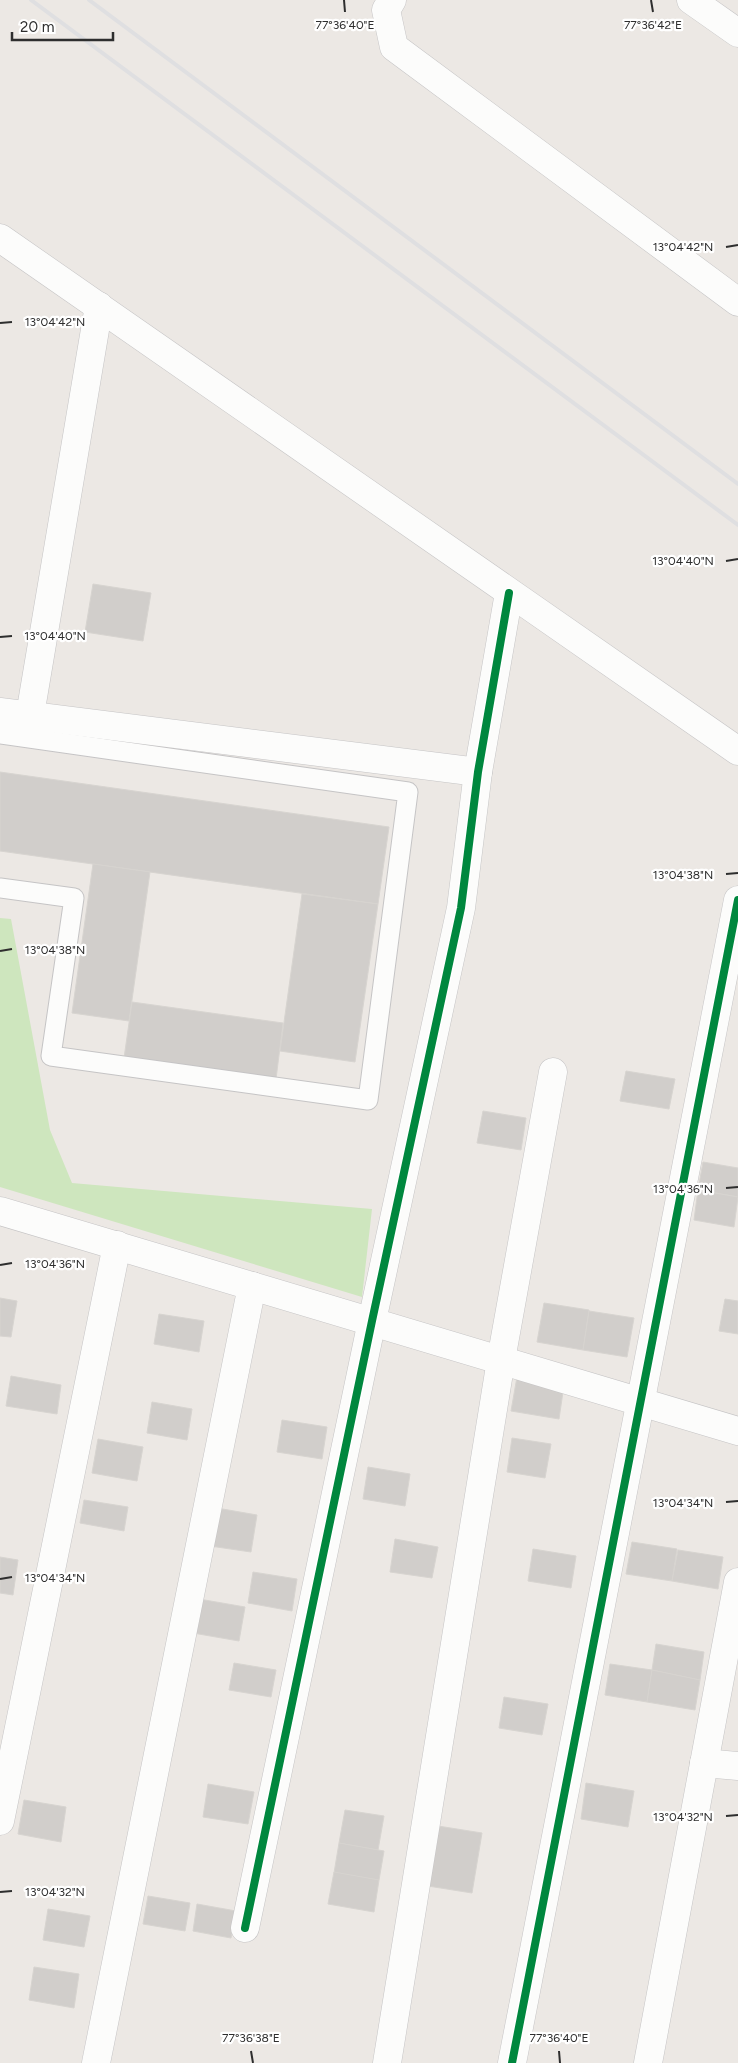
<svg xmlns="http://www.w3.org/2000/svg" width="738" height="2063" viewBox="0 0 738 2063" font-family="Figtree,sans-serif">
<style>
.green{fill:#cee6be}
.building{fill:#d1cecb;stroke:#d7d4d0}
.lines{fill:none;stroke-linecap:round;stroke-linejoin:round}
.service-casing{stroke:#c5c4c5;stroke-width:21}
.minor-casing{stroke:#c5c4c5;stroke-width:29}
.tertiary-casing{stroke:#c5c4c5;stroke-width:29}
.service{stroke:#fcfcfb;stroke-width:19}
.minor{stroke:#fcfcfb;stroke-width:28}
.tertiary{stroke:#fcfcfb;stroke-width:28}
.rail{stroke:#dfdfe1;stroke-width:4}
.cycleway-casing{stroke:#fff;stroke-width:11}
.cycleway{stroke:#00873e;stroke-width:8}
.ticks{fill:none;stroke:#2e2e2e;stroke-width:2}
.ticks-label{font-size:12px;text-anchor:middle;fill:#2e2e2e;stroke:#fff;stroke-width:4.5;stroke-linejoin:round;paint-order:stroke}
</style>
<rect width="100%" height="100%" fill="#ece8e4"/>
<polygon class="green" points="0,918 11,919 50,1130 72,1183 372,1209 362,1297 0,1187"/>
<g class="building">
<polygon points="93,584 151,593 143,641 85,632"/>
<polygon points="0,772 389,827 378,904 0,851"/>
<polygon points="93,864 150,872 129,1021 72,1013"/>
<polygon points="302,894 378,904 355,1062 280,1051"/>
<polygon points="132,1002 283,1023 276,1079 124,1058"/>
<polygon points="626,1071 675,1079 669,1109 620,1101"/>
<polygon points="483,1111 526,1118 521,1150 477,1143"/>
<polygon points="703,1162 738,1168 738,1197 698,1190"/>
<polygon points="698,1190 738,1197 734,1227 694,1220"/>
<polygon points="0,1298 17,1301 11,1337 0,1336"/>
<polygon points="725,1299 738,1301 738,1334 719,1331"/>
<polygon points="544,1303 589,1310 583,1350 537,1342"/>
<polygon points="589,1311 634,1318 627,1357 583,1350"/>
<polygon points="159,1314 204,1321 199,1352 154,1344"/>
<polygon points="11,1376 61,1385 57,1414 6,1406"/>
<polygon points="517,1377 564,1385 559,1419 511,1411"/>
<polygon points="152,1402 192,1409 187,1440 147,1433"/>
<polygon points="282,1420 327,1427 322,1459 277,1452"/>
<polygon points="512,1438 551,1444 545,1478 507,1472"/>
<polygon points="98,1439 143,1447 137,1481 92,1473"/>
<polygon points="368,1467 410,1474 405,1506 363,1499"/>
<polygon points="84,1500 128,1507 124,1531 80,1523"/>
<polygon points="217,1508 257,1515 251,1552 210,1546"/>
<polygon points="395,1539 438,1547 432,1578 390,1572"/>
<polygon points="632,1542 677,1549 672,1581 626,1574"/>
<polygon points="533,1549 576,1556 571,1588 528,1581"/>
<polygon points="678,1550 723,1557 718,1589 672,1581"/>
<polygon points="0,1557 18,1560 13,1595 0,1593"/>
<polygon points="253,1572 297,1579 292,1611 248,1603"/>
<polygon points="199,1599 245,1607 239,1641 193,1633"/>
<polygon points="656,1644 704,1652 700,1680 652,1670"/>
<polygon points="234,1663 276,1670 271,1697 229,1690"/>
<polygon points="610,1664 652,1670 647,1702 605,1695"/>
<polygon points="652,1670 700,1680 695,1710 647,1702"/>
<polygon points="504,1697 548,1704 542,1735 499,1728"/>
<polygon points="586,1783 634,1791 628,1827 581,1819"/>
<polygon points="208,1784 254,1792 248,1824 203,1817"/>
<polygon points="24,1800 66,1807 61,1842 18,1834"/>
<polygon points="345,1810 384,1816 378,1850 339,1843"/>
<polygon points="438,1826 482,1833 472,1893 428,1886"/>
<polygon points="339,1843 384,1851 379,1880 334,1873"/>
<polygon points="334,1872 379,1880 374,1912 328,1904"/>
<polygon points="148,1896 190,1903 185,1931 143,1924"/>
<polygon points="197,1904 236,1911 231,1938 193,1931"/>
<polygon points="48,1909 90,1916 84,1947 43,1940"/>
<polygon points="34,1967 79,1974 74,2008 29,2000"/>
</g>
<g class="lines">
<g class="service-casing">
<polyline id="service" points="0,734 408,792 368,1100 51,1056 74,898 0,888"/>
</g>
<g class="minor-casing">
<g id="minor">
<polyline points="392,0 386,10 394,47 738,302"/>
<polyline points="691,0 738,33"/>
<polyline points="0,712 478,772"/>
<polyline points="30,715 99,306"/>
<polyline points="0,1211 738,1431"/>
<polyline points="704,1763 738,1766"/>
<polyline points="0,1821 117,1245"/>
<polyline points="245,1928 372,1321 461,908 478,772 509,593"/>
<polyline points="96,2063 252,1286"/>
<polyline points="387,2063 501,1360 553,1072"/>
<polyline points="512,2063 738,900"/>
<polyline points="648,2063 738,1582"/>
</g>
</g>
<g class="tertiary-casing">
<polyline id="tertiary" points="0,238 738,751"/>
</g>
<use href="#service" class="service"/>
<use href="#minor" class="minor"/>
<use href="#tertiary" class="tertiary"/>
<g class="rail">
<polyline points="31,0 738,525"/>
<polyline points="89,0 738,484"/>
</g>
<g class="cycleway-casing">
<g id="cycleway">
<polyline points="245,1928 372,1321 461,908 478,772 509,593"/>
<polyline points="512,2063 738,900"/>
</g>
</g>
<use href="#cycleway" class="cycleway"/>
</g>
<path class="ticks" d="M344,0L345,12M651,0L653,12M726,247L738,245M0,323L12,322M726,561L738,559M0,637L12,636M726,874L738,873M0,951L12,949M726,1188L738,1187M0,1265L12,1263M726,1502L738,1501M0,1579L12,1577M726,1816L738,1815M0,1892L12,1891M251,2051L253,2063M559,2051L560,2063"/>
<g class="ticks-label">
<text x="345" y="29">77°36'40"E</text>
<text x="653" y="29">77°36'42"E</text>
<text x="683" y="251">13°04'42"N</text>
<text x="55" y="326">13°04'42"N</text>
<text x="683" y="565">13°04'40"N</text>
<text x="55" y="640">13°04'40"N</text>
<text x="683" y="879">13°04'38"N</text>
<text x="55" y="954">13°04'38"N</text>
<text x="683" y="1193">13°04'36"N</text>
<text x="55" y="1268">13°04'36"N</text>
<text x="683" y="1507">13°04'34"N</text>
<text x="55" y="1582">13°04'34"N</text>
<text x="683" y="1821">13°04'32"N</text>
<text x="55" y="1896">13°04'32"N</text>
<text x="251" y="2042">77°36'38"E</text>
<text x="559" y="2042">77°36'40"E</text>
</g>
<path d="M12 32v8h101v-8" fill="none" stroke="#2e2e2e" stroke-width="2.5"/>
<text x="20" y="32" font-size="15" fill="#2e2e2e" stroke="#ffffff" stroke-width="4" paint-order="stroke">20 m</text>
</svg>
